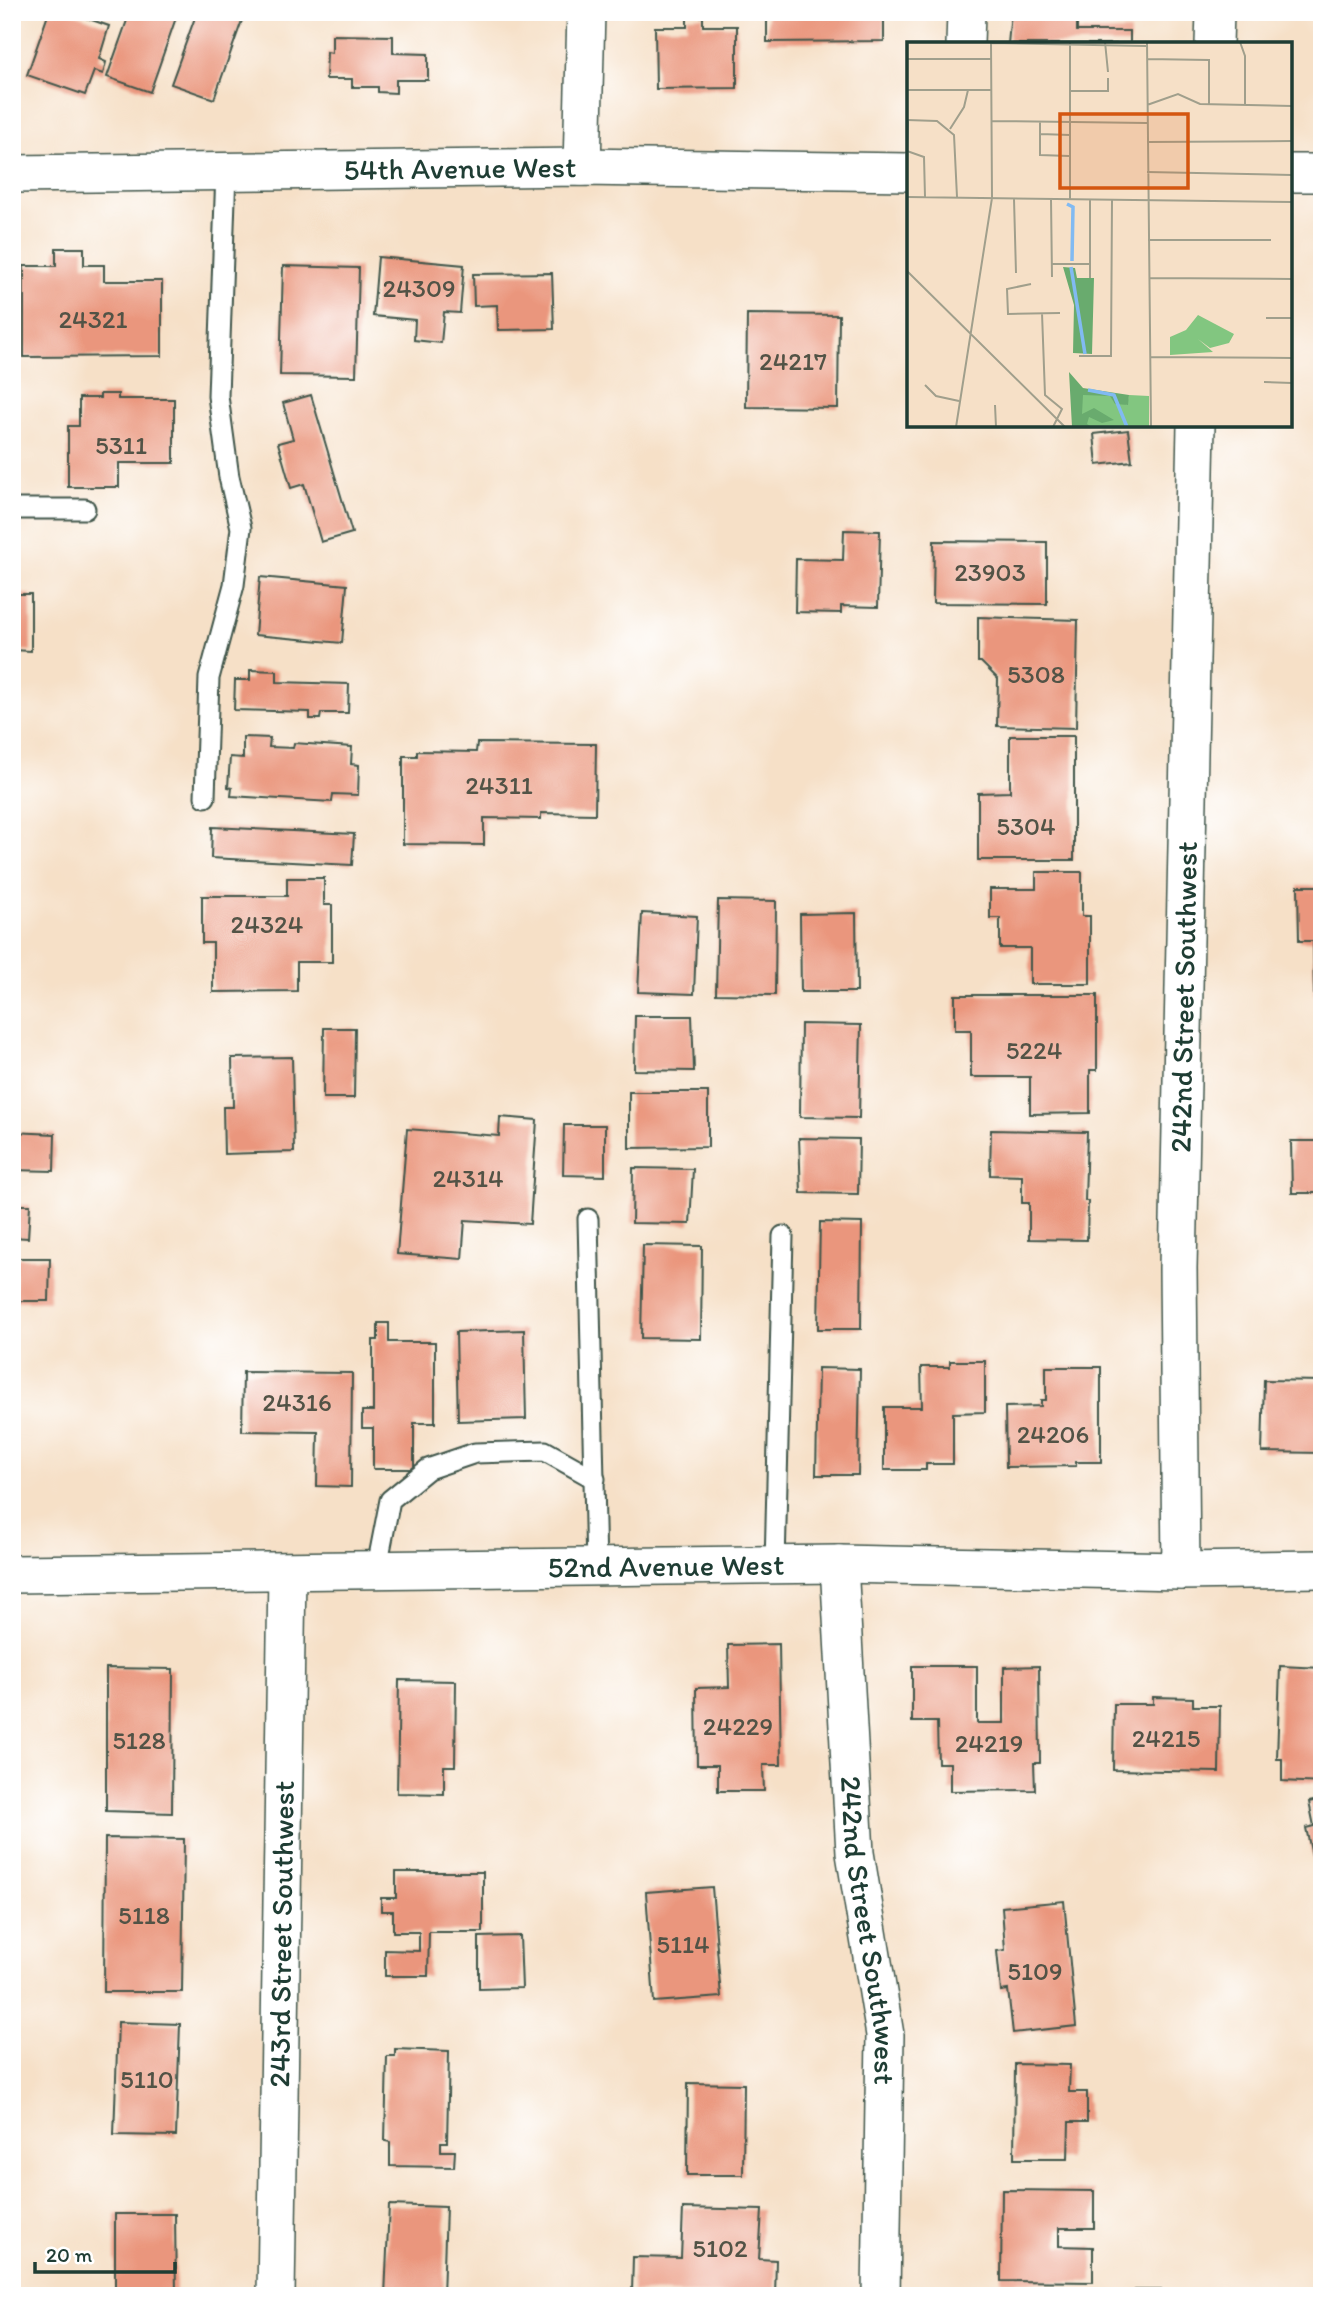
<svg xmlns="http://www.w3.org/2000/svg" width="1334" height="2308" viewBox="0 0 1334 2308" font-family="Itim,sans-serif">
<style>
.building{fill:#ea967d}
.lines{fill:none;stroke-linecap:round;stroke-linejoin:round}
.service-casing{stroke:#3f554a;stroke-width:23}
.minor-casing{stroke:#3f554a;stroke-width:40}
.service{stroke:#fff;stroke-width:19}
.minor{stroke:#fff;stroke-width:37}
.labels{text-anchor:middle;stroke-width:6;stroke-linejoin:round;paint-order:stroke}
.number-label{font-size:26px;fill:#525346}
.street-label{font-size:30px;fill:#1f3d34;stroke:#fff}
.inset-river{fill:none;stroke:#81baf2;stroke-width:3.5}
.inset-road{fill:none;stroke:#a09f8c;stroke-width:2}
.view{fill:#d45610;fill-opacity:0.15;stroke:#d45610;stroke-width:3.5}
.inset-edge{fill:none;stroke:#1f3d34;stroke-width:3.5}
</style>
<rect width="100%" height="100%" fill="#fff"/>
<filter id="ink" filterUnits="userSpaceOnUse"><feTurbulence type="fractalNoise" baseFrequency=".0143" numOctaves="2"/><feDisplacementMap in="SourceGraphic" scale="14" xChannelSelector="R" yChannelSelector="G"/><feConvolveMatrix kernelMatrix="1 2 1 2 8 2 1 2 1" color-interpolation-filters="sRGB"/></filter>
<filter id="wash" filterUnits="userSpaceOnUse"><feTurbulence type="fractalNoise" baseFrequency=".00686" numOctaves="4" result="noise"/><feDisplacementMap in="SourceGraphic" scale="28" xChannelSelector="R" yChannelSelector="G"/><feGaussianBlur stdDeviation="1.57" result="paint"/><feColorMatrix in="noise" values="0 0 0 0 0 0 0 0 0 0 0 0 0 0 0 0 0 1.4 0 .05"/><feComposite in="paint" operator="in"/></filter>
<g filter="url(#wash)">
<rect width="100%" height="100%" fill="#f6e0c7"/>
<g id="blocks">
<g class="building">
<polygon points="49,12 69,12 109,26 99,59 106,62 103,74 94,71 85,95 27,75"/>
<polygon points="130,12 178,12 150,92 107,77"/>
<polygon points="197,12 245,12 214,99 171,84"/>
<polygon points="767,12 884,12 884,41 767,42"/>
<polygon points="1011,12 1077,12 1077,31 1130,31 1130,44 1008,44"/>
<polygon points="703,16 703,26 737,26 737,88 656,89 655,27 687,27 687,17"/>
<polygon points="332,35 393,36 393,53 428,54 428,80 396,80 396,93 378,92 378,87 352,87 352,79 326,79 327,52 332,53"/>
<polygon points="56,248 84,248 84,265 104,265 104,281 162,281 162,356 24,357 24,266 56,266"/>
<polygon points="378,257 464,265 460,313 444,312 441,343 414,340 415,320 373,316"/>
<polygon points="283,266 359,268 356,376 280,375"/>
<polygon points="552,273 554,329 498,330 497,305 474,306 473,274"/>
<polygon points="747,314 839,315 838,408 746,407"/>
<rect x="1317" y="331" width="5" height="29"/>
<polygon points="100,394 118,394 118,399 174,399 174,463 119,463 119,487 68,487 68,426 79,426 79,398 100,398"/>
<polygon points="311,395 352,533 321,542 304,484 291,488 278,443 293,439 283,403"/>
<polygon points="1128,430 1132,461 1097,465 1094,434"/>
<polygon points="844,530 880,531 878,607 841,606 841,613 795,612 796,559 843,560"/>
<polygon points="934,541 1047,542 1047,604 933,603"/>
<polygon points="260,577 347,585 342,643 255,635"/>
<polygon points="12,594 31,594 31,651 12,650"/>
<polygon points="978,617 1078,620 1076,728 997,726 998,679 981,662 978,662"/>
<polygon points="250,670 277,671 277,682 349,684 348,713 321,713 320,719 310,719 310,712 234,710 235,680 250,680"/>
<polygon points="1010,736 1074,736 1074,860 978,860 978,793 1010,792"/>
<polygon points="243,737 270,738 269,747 293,748 294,743 352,747 351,764 359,765 358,795 333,794 332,802 231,796 232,788 228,787 230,757 243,758"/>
<polygon points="477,743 596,744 595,814 541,813 541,819 484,818 484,845 403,844 403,756 417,756 417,751 476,752"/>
<polygon points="212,827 354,834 352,865 211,858"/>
<polygon points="1036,872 1082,872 1082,916 1090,916 1090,984 1030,984 1030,948 1000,948 1000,918 990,918 990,889 1036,889"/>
<polygon points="287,878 324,878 324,905 332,905 332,962 297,962 297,991 213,992 213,943 202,943 202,896 287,896"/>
<polygon points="1298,886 1322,886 1322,994 1314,994 1313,941 1299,941"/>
<polygon points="718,900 776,901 775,995 716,994"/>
<polygon points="642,913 697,916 694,994 638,992"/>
<polygon points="856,913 857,992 801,992 800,914"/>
<polygon points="955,995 1097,995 1097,1070 1090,1070 1090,1113 1030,1114 1030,1077 971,1077 971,1030 955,1030"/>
<polygon points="635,1016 692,1016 694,1071 634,1070"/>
<polygon points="801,1024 861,1025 859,1118 800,1117"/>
<polygon points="324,1028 355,1028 354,1098 323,1098"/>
<polygon points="292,1057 294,1152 224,1154 223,1107 233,1107 232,1058"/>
<polygon points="629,1092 708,1092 708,1147 629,1148"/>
<polygon points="500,1117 537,1120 530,1224 465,1220 462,1259 397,1254 407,1129 499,1136"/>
<polygon points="564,1125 605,1125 605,1176 563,1175"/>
<polygon points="991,1130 1087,1132 1085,1201 1088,1201 1087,1240 1029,1239 1029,1203 1022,1203 1022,1176 990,1175"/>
<polygon points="12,1132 55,1134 54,1171 12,1170"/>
<polygon points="799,1138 859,1139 858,1194 801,1193"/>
<polygon points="1291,1141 1322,1141 1322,1193 1292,1193"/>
<polygon points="633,1168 693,1169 690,1224 632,1223"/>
<polygon points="12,1205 30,1205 28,1238 12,1237"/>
<polygon points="820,1222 862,1223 861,1329 818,1329"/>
<polygon points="643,1245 702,1246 701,1339 641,1338"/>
<polygon points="12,1258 50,1258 49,1301 15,1301 16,1270 12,1270"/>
<polygon points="378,1323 389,1323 389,1342 435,1342 435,1423 414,1423 414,1469 373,1469 373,1428 362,1428 362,1411 373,1411 373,1340 378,1340"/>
<polygon points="524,1330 526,1419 458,1421 456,1332"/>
<polygon points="950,1361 985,1361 985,1412 953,1413 953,1464 926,1464 926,1470 884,1470 884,1407 922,1407 921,1367 950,1367"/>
<polygon points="1046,1367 1101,1367 1101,1462 1076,1462 1076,1466 1006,1467 1005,1407 1041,1406 1041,1400 1046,1400"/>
<polygon points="818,1368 860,1369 858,1475 816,1475"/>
<polygon points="243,1372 352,1373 351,1487 317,1486 318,1432 242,1431"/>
<polygon points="1264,1380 1322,1381 1322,1453 1262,1452"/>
<polygon points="779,1644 781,1765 763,1765 764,1791 718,1791 718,1765 697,1765 696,1688 729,1687 728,1645"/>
<polygon points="912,1666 977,1666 977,1723 1004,1723 1004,1667 1039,1666 1040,1763 1034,1763 1035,1790 950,1791 950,1763 938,1763 937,1722 912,1722"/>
<polygon points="1280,1666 1322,1668 1322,1783 1282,1781 1282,1759 1277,1759"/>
<polygon points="106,1668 173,1669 172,1813 106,1811"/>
<polygon points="399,1680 456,1681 455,1766 444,1766 444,1794 397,1793"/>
<polygon points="1153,1697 1193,1698 1193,1706 1220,1706 1219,1772 1113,1770 1114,1704 1153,1704"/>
<polygon points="1322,1799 1322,1897 1321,1897 1306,1828 1314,1826 1309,1802"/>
<polygon points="105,1838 184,1839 182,1992 104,1992"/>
<polygon points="396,1872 483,1872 483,1932 429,1932 428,1976 385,1976 385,1950 419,1951 419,1932 393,1932 393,1911 381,1911 381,1898 396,1898"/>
<polygon points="712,1887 721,1997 654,2002 646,1892"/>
<polygon points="1064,1901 1076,2026 1013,2033 1008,1990 1001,1991 997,1951 1005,1950 1002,1907"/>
<polygon points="520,1936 522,1988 479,1989 479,1937"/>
<polygon points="118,2022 180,2024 176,2136 114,2135"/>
<polygon points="395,2049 449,2051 447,2142 441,2142 441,2151 455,2151 454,2167 390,2166 390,2142 385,2141 387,2056 395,2056"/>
<polygon points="1015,2064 1070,2065 1069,2092 1087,2092 1087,2122 1069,2122 1068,2159 1014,2159"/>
<polygon points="688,2083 744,2084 743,2175 687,2175"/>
<polygon points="1002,2190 1094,2191 1094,2228 1059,2228 1059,2246 1093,2247 1093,2282 1001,2281"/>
<polygon points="389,2205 446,2207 443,2296 385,2296"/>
<polygon points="683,2208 762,2210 759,2259 776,2260 775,2296 632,2292 633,2257 681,2258"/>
<polygon points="115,2214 175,2214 176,2296 115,2296"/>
<rect x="1135" y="2290" width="27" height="6"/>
</g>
</g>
</g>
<g filter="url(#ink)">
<use href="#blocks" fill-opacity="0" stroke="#3f554a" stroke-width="2"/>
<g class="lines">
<g class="service-casing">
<g id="service">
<polyline points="12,509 85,509"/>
<polyline points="205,797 209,678 234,585 241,528 229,477 218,396 226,171"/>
<polyline points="588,1219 596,1568"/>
<polyline points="775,1565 783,1236"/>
<polyline points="376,1572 390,1500 428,1469 475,1453 545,1451 595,1479"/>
</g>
</g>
<g class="minor-casing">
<g id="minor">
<polyline points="965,44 966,12"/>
<polyline points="1214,44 1215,12"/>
<polyline points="582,167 586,12"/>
<polyline points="1290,173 1322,173"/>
<path id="s1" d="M12,174L582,167L909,172"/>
<path id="s2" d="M839,1564L855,1853L885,2035L881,2296"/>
<path id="s3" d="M1181,1571L1178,1268L1196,425"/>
<path id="s4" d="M12,1574L839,1564L1181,1571L1322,1569"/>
<path id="s5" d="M276,2296L287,1573"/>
</g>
</g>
<use href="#service" class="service"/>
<use href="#minor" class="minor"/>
</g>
</g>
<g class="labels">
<g class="number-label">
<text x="419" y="297">24309</text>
<text x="93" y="328">24321</text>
<text x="793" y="370">24217</text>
<text x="121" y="454">5311</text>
<text x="990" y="581">23903</text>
<text x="1036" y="683">5308</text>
<text x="499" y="794">24311</text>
<text x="1026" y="835">5304</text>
<text x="267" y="933">24324</text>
<text x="1034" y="1059">5224</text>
<text x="468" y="1187">24314</text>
<text x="297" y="1411">24316</text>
<text x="1053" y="1443">24206</text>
<text x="738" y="1735">24229</text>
<text x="1166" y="1747">24215</text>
<text x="139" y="1749">5128</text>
<text x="989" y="1752">24219</text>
<text x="144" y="1924">5118</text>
<text x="683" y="1953">5114</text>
<text x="1035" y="1980">5109</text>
<text x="147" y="2088">5110</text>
<text x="720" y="2257">5102</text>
</g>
<g class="street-label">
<text dy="10" stroke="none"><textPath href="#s1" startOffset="448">54th Avenue West</textPath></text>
<text dy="10" stroke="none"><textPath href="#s3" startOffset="574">242nd Street Southwest</textPath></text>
<text dy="10" stroke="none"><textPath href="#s4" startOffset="654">52nd Avenue West</textPath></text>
<text dy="10" stroke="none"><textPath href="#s2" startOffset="368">242nd Street Southwest</textPath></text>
<text dy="10" stroke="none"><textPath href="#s5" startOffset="362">243rd Street Southwest</textPath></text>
</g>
</g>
<g transform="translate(907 42)">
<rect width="385" height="385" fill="#f6e0c7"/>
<path d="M291,273L327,292L322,301L303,306L291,297L306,310L263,313V295L279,288ZM174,349L206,354L220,363L222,353L242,354V385L168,384Z" fill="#82c680"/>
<path d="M156,225L168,226L170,236H187L185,312L166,311L167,263ZM162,330L176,346L222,353L221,363L208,362L203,354L176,353L175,372L187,366L207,378L195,381L182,375L180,382L185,385H165Z" fill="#69ab6e"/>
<path class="inset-river" d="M160,162L166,165L165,219M164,225L178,312M181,348L207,353L220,385"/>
<path class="inset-road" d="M84,0L85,156M163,0V157M198,0L201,30M240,0L244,385M333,0L338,14V63M84,1L239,4M0,17H84M240,17L302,18V62M0,48H85M162,49H201V36M240,63L271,52L293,62L385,64M0,78L30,79L47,93L50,155M1,78L0,109L17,115L18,155M85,79L240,81M133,79V113L162,114M43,87L57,65L61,48M133,92L163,93M240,100L385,99M240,130L385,133M0,155L385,160M107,157L109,231M144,157L145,235M183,158V236M241,198H364M145,222H183M0,229L158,385M242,236L385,237M124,242L100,247L101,272L153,271M135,271L138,353L155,367L146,385M359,276H385M172,314H204L205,158M243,315L385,316M357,340L385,341M18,343L29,354L52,359M88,363L89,385M49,385L85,156"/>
<path class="view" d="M153,72H281V146H153Z"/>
<rect width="385" height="385" class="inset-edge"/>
</g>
<rect width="1334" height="2308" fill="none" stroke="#fff" stroke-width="42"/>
<path d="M35 2262v10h140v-10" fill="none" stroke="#1f3d34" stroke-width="3.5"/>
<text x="46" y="2262" font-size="21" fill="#1f3d34" stroke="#ffffff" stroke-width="5" paint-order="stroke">20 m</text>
</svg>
